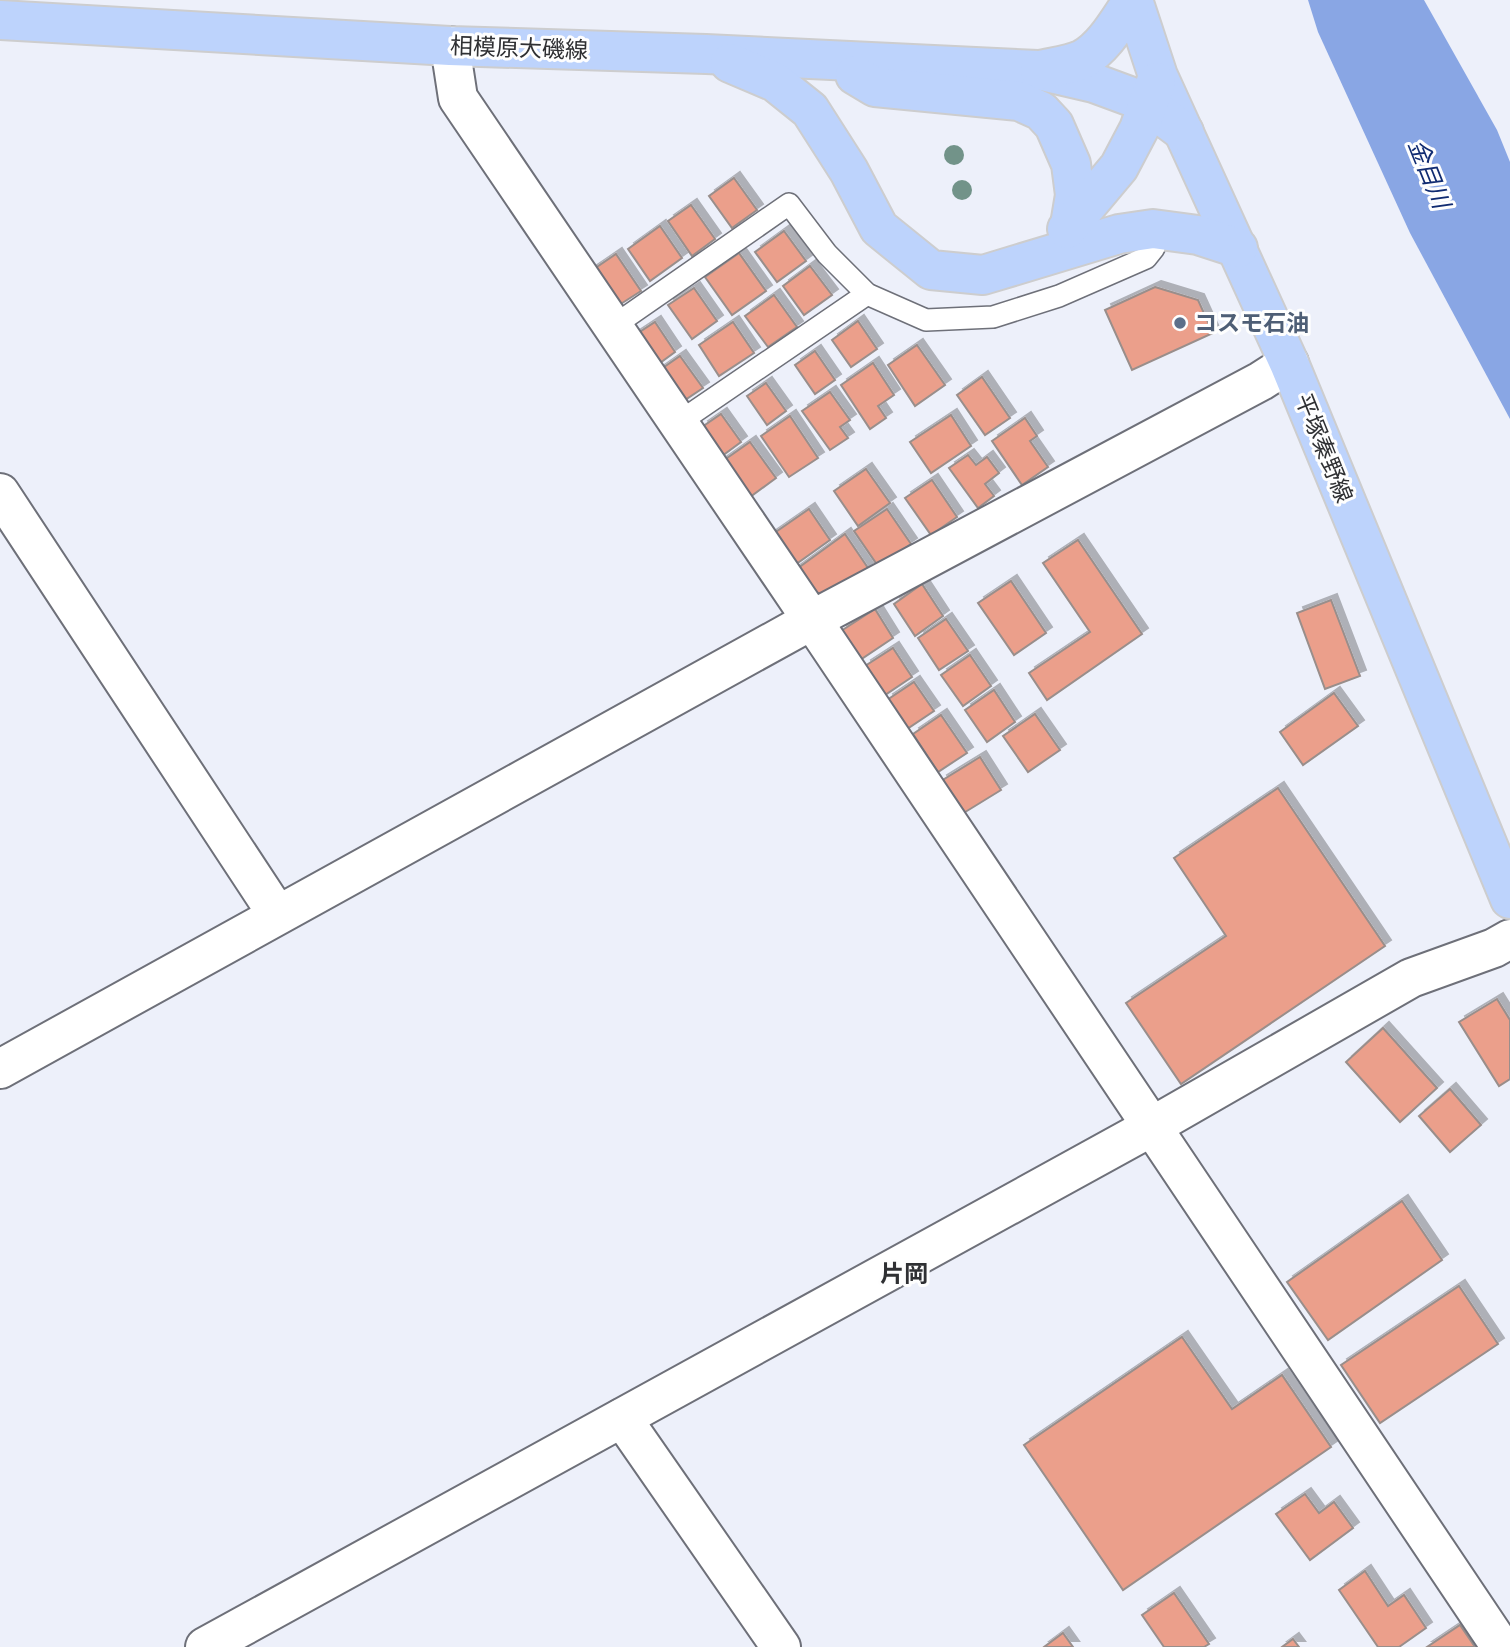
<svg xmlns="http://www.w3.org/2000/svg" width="1510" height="1647" viewBox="0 0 1510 1647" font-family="Ubuntu,'Noto Sans JP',sans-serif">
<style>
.water{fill:#89a6e4}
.building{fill:#eb9f8b;stroke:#998e8b;stroke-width:2;filter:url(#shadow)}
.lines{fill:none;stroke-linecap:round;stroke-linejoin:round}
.service-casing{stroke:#6e7079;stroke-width:24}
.minor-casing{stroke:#6e7079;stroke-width:42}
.primary-casing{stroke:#cdcdce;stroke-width:42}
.service{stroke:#fff;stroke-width:21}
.minor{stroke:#fff;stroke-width:38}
.primary{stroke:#bdd3fc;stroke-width:38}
.tree{fill:#729389}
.service-dot{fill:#5c6f8a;stroke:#fefefe;stroke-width:2.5}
.labels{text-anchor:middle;stroke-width:6;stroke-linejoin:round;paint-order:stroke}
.street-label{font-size:23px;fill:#2f3033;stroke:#fefefe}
.service-label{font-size:23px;font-weight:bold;fill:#4e5e75;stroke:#fefefe;text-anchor:start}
.water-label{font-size:24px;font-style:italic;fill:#102b71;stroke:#fefefe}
.neighbourhood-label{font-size:24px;font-weight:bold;fill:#2f3033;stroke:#fefefe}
</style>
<defs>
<filter id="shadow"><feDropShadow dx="6" dy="-6" stdDeviation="0" flood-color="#0004"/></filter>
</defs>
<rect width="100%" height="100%" fill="#edf0fa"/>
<polygon class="water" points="1308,0 1424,0 1497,130 1510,162 1510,419 1410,233 1318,32"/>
<g class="building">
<polygon points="734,178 757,210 732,228 709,196"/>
<polygon points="691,205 715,239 692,256 668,221"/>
<polygon points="660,226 682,258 650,281 628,249"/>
<polygon points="784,231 806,261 777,282 755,252"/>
<polygon points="739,253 766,291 732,315 705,277"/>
<polygon points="616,254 641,291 616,307 591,271"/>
<polygon points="810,266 832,295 804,315 783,286"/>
<polygon points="1155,287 1198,300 1213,333 1132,370 1105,310"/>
<polygon points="694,288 717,321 692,339 668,305"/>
<polygon points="774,295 797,327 768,347 745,316"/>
<polygon points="858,321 877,349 851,367 832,340"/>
<polygon points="655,322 675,352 653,368 632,337"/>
<polygon points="733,322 754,353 719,376 699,345"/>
<polygon points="917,345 945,385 915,406 888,365"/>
<polygon points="815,351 835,380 815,394 795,365"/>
<polygon points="680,356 703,388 679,404 657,372"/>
<polygon points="873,363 894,395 878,406 886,418 870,429 841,385"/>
<polygon points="982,377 1010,418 985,435 957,395"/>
<polygon points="766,383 786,411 767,425 747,396"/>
<polygon points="830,392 850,420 840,427 848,438 830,450 802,411"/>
<polygon points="721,414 741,442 722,456 702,427"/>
<polygon points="951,415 971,446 931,473 910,442"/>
<polygon points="790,416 818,458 789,477 761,436"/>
<polygon points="1025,418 1037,436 1030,441 1048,467 1022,485 992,441"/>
<polygon points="750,442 776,478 746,500 720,463"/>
<polygon points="968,455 976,465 987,457 999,473 985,484 994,496 978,508 949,468"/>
<polygon points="866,469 890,503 858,526 834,491"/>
<polygon points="932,480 957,517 931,535 905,498"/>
<polygon points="809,509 830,540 792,567 770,536"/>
<polygon points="887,509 911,544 878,566 854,531"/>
<polygon points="845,534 868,568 830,595 808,591 794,571"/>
<polygon points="1078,540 1142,634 1047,700 1029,673 1090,632 1043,563"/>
<polygon points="1011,581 1046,633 1014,655 978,603"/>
<polygon points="922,584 943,616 915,636 894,604"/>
<polygon points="1331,600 1360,676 1325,689 1297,613"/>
<polygon points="875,609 893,638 860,660 841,631"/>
<polygon points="946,619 968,651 939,670 918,638"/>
<polygon points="893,648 912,677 885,695 865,666"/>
<polygon points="970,655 991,686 963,706 941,675"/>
<polygon points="914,682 934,711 907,729 887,700"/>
<polygon points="994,690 1015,722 987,742 965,710"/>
<polygon points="1334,693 1358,726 1303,765 1280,732"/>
<polygon points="1035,714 1060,750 1028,772 1003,736"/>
<polygon points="941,715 967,753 938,772 913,734"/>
<polygon points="980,757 1001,790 962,814 941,781"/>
<polygon points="1278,788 1385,946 1181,1084 1126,1003 1226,936 1174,858"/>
<polygon points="1497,999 1510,1020 1510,1079 1499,1086 1459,1022"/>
<polygon points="1383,1028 1437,1088 1400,1122 1346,1062"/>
<polygon points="1450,1089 1481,1125 1450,1152 1419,1116"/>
<polygon points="1402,1201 1442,1260 1328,1340 1287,1282"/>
<polygon points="1459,1286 1498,1344 1380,1423 1341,1365"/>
<polygon points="1182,1337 1232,1409 1282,1375 1331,1447 1123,1590 1024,1445"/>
<polygon points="1305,1494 1319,1513 1334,1502 1353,1528 1310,1560 1276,1514"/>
<polygon points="1365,1571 1388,1606 1404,1595 1426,1628 1399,1647 1378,1647 1339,1590"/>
<polygon points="1174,1593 1209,1644 1204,1647 1164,1647 1142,1615"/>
<polygon points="1460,1625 1475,1647 1427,1647"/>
<polygon points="1063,1633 1073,1647 1044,1647"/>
<polygon points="1293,1639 1299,1647 1282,1647"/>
</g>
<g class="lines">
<g class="service-casing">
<g id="service">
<polyline points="612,327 789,204 827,254 867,294 926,320 993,317 1059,296 1146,258 1154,248 1153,229"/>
<polyline points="678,423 867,294"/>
</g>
</g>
<g class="minor-casing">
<g id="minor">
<polyline points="450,46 458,98 812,620 1501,1647"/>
<polyline points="0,493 277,914"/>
<polyline points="0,1069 812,620 1261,381 1289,363"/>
<polyline points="622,1418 781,1647"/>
<polyline points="205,1647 1151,1127 1411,978 1494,948 1510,939"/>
</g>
</g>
<g class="primary-casing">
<g id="primary">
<polyline points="1133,0 1158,76 1289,363 1510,899"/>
<polyline points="0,20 450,46 706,54 1038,70 1094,83 1132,97 1148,105 1184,132"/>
<polyline points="730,63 775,82 810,110 849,171 879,228 931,270 983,275 1119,234 1153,229 1198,235 1238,248"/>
<path d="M1040,70C1053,67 1071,65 1083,59C1105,47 1119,20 1133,0"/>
<polyline points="855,75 875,87 1019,101 1041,111 1054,125 1071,164 1075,195 1070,225"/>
<polyline points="1067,229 1119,167 1139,129 1156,82"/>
</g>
</g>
<use href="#service" class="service"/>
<use href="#minor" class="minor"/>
<use href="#primary" class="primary"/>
</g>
<g class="tree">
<circle cx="954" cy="155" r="10"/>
<circle cx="962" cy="190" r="10"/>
</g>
<circle class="service-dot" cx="1180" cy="323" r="7"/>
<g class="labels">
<g class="street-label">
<text transform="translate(519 48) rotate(2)" y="8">相模原大磯線</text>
<text transform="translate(1324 448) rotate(68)" y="8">平塚秦野線</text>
</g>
<g class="service-label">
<text x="1194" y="331">コスモ石油</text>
</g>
<g class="water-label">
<text transform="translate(1429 174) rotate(68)" y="8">金目川</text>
</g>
<g class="neighbourhood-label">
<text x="904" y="1282">片岡</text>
</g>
</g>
</svg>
